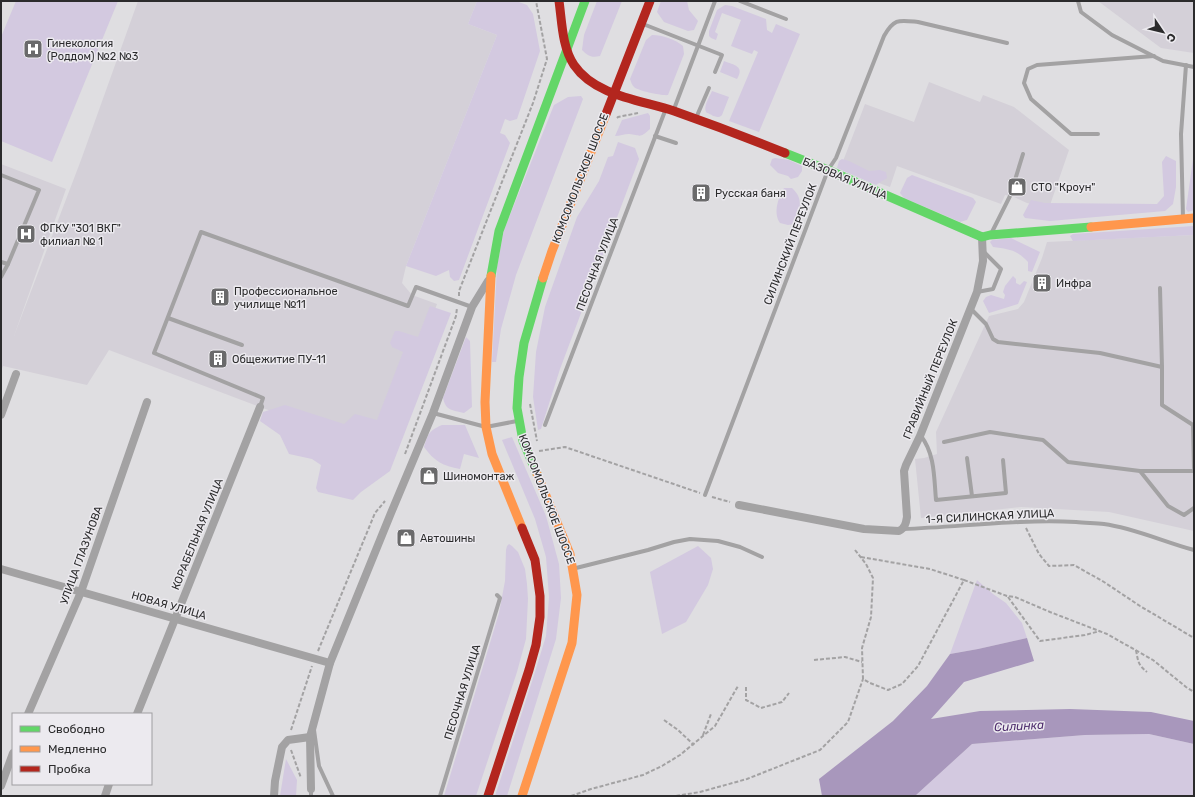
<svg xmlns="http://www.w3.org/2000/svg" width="1195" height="797" viewBox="0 0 1195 797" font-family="Rubik,sans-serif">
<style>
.built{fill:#d4d0d8}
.green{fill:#d3c9e0}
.water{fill:#a897bc}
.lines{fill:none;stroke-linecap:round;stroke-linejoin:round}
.path{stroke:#a3a2a3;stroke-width:2;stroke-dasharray:4 2;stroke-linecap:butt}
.lane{stroke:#a3a2a3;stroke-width:4}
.street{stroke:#a3a2a3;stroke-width:8}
.fast{stroke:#63d668;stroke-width:9}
.slow{stroke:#ff974d;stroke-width:9}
.jam{stroke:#b3261e;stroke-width:9}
.labels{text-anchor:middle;stroke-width:3;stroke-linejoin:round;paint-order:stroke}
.poi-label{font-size:11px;fill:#2b2b2c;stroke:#eceaef;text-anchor:start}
.street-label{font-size:11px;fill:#2b2b2c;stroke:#eceaef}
.water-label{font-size:12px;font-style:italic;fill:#4e2d6d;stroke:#eceaef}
</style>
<rect width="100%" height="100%" fill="#dfdee1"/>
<g class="built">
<polygon points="138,1 477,1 468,24 497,35 406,266 402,283 412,295 437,304 383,452 260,407 109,350 87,385 3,366 1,371 1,164 66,189 14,336 81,160"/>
<polygon points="1098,1 1194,1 1194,53 1161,48"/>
<polygon points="929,82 980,102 983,95 1014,107 1069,150 1049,208 1027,203 1014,197 1005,195 1001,204 897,166 890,187 840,169 865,104 914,122"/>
<polygon points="1194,235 1194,531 1109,512 1021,507 921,518 915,459 924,458 937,454 936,432 989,316 1018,309 1024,302 1042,258 1047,242"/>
</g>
<g class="green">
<polygon points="16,1 118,1 52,162 1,141 1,37"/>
<polygon points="477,1 516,1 527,5 533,14 540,51 517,119 510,121 505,119 500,133 505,135 510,143 459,280 454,281 450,277 449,270 436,276 406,266 497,35 468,24"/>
<path d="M597,1H622L600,56C591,58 588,56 582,50L584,35Z"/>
<polygon points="661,1 687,1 689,10 698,21 694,30 688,31 664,22 657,12"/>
<polygon points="725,5 732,6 766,19 767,30 772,33 776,24 800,34 759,132 729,121 758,52 754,50 752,54 731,46 741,20 722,13 715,32 718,34 716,40 711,38 709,36 709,31 717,10"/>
<path d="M652,35C663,35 674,39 683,46L684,54L668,95C663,96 638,91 634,87C632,85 631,82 630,79L646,40Z"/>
<path d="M724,61C734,65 745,66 737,79L720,72Z"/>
<path d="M712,91L729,97L722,115C719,118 718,117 713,116C712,115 708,113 707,113C702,108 710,96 712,91Z"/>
<polygon points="581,96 583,99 516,275 501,329 496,362 492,362 497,267 504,230 554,105 568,97"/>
<path d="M648,113L650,116V129C639,139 641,135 629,134C624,134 620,136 615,136L622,120Z"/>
<polygon points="618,142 635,148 639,159 560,369 541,429 538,430 533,397 536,352 545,307 577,217 599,181 608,157 613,156"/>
<polygon points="1194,152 1194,210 1188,212 1186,209"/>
<polygon points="1166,156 1176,161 1176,187 1173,204 1165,211 1050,221 1025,218 1023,215 1031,200 1045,203 1157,204 1164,196 1162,162"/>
<polygon points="775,158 789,160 802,166 802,171 798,177 791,179 788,176 778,173 770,165 772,159"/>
<polygon points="842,159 849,161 869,171 880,170 886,172 887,178 876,185 837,168 839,161"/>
<polygon points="912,175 973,198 976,202 967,220 960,222 904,198 900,193 907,178"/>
<path d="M784,188H792C805,200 799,210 794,224L788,225L780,223C773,213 778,198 784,188Z"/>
<polygon points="1194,226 1194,235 1073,241 1070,236 1073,234"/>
<path d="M1011,238L1040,252L1032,272L1028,271V262C1017,250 1009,249 993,247L990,242L992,240Z"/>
<polygon points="1013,276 1016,279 1016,283 1020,285 1024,281 1027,282 1018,304 989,313 983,301 986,297 991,295 1004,299 1005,295 1003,292 1005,286"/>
<polygon points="430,306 451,313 390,471 361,492 353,500 318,492 316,488 321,465 312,459 289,454 280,435 260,421 263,412 285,405 344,424 355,414 377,420 403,352 392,347 390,343 395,331 399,331 418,337"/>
<path d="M466,337L470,341L472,407L464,413C452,410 446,411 443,398Z"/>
<path d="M442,425H465L479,458L464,454L460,469C443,466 434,461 424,447C428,435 428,431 442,425Z"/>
<polygon points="512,437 546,516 559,564 561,598 556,639 507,796 495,796 535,672 546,636 549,597 546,557 535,519 502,440"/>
<polygon points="509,544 512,546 518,552 525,569 527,584 528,599 526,639 517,672 476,796 444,796 499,613 505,581 506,550 507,546"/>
<polygon points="698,546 711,558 713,569 708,585 686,622 662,634 650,572"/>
<polygon points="977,580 993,594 1006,603 1022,623 1027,638 978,649 950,654"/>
<polygon points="1149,734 1194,744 1194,796 915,796 972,744 1085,735"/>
<polygon points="286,759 297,780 296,796 280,796"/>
</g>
<polygon class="water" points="1027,638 1034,661 964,682 931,719 980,711 1070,709 1151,712 1194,721 1194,744 1149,734 1085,735 972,744 915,796 822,796 819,779 893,721 927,686 950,654 978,649"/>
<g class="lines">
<g class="path">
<polyline points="617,118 618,117 638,113"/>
<polyline points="459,296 459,291 533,103 547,59 536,1"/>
<polyline points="530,404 537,441"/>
<polyline points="539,451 565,447 700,493"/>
<polyline points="405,454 456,316 457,308"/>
<polyline points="712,497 730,502"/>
<polyline points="1026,528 1039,554 1049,566 1074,565 1104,582 1140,606 1194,638"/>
<polyline points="855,550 866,564 873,578 871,617 862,648 863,679 870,683 888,690 902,684 918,666 964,580 1007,596 1015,597 1050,612 1107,634 1153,660 1186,687 1194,692"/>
<polyline points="861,557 930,569 964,580"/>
<polyline points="1008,597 1040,641 1085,635 1100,631"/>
<path d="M1136,650C1138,661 1138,665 1147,672"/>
<polyline points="318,651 375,513 385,501"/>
<polyline points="814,660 845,657 862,662"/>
<polyline points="746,687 746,700 761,708 782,702 789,693"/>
<polyline points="664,720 678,730 694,745"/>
<polyline points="291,730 312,666"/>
<polyline points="703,735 711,714"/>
<polyline points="291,750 301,778"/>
<polyline points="571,796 591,789 643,775 662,766 680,755 715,726 738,686"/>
<polyline points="676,796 700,792 747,779 820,750 848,722 863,679"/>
</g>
<g class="lane">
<polyline points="740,1 786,19"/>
<polyline points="1078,1 1081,12 1112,35 1163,61 1194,67"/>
<polyline points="643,24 722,55 715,72"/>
<polyline points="674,109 715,1"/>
<polyline points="696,118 709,88"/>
<polyline points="1098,134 1071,134 1031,99 1024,83 1028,69 1037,65 1154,56"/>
<polyline points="655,136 676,143"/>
<polyline points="1,175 39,190 8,264 1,277"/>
<polyline points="1183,218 1181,134 1186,65"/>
<polyline points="991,234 1010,196 1023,154"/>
<polyline points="1,262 8,264"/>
<polyline points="1160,288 1162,367"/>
<polyline points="977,292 993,289 1001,269 983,251"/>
<polyline points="971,309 986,324 993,339 998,342 1100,353 1162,367 1162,405 1193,425 1194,468"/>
<polyline points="168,318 242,345"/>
<polyline points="260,407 263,398 154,353 201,232 408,306 416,287 472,307"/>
<polyline points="433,413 486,427 517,421"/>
<polyline points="545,425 665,111"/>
<path d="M921,436C935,454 934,478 936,500L1006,493L1003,460"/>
<polyline points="944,442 990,432 1043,440 1068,462 1140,471 1168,506 1184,515 1194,508"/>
<polyline points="967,458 972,496"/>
<polyline points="1140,471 1194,471"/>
<path d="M705,495L828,170L836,158L884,36C894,18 899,20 918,22L1007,43"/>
<path d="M903,529C961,527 1018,519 1076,522C1085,523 1095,523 1104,524C1134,528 1164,542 1194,550"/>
<polyline points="576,568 648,550 674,542 690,539 718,541 740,547 762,557"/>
<polyline points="314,730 319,766 333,796"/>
<polyline points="311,789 311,796"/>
<polyline points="440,796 500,598 497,595"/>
</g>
<g class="street">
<polyline points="1,415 16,374"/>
<path d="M739,505L864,529L899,531C905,528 906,523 907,517L904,471L906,465L920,436L977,292L983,261L982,237"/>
<polyline points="1,569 330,663"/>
<polyline points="28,714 81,592 147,402"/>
<polyline points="137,714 260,407"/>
<polyline points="1,786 13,753"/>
<polyline points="311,789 310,737 330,663 391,513 433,413 472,307 488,281"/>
<polyline points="105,796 109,784"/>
<polyline points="274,796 275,781 282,747 288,740 310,737"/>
</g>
<g class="fast">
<polyline points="785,153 828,170 982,237 990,235 1091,227"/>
<polyline points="491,276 499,231 585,1"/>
<polyline points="537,474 523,441 517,408 519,377 524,343 543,278"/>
</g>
<g class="slow">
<polyline points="1091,227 1194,218"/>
<polyline points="491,276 485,402 486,427 492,454 522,528"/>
<polyline points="543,278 552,251 606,114"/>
<polyline points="522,796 572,643 577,595 570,554 537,474"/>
</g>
<g class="jam">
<path d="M559,1C562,22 562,47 574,65C595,96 641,100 674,111C711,124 748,138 785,153"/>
<polyline points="606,114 650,1"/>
<polyline points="488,796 529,670 536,645 540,617 540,596 535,560 522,528"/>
</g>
</g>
<defs>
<g id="hospital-square" transform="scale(1)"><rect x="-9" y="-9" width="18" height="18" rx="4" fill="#6a6a6b" stroke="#eceaef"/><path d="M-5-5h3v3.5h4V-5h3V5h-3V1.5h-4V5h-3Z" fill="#fff"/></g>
<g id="shop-square" transform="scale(1)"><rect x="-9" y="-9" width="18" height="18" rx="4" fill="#6a6a6b" stroke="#eceaef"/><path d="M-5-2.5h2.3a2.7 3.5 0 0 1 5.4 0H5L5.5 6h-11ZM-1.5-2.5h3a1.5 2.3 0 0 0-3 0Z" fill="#fff"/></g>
<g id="building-square" transform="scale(1)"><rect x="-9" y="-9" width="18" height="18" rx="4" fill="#6a6a6b" stroke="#eceaef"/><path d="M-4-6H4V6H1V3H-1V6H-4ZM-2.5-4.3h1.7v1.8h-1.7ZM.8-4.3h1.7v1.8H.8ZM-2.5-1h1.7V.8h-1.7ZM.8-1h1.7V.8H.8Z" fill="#fff"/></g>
</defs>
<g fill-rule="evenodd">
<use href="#hospital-square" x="33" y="49"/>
<use href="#shop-square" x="1017" y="187"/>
<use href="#building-square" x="701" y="193"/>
<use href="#hospital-square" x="26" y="234"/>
<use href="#building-square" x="1042" y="283"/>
<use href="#building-square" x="220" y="297"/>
<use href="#building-square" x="218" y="359"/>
<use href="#shop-square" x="429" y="476"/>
<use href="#shop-square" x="406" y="538"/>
</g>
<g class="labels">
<g class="poi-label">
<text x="47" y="47">Гинекология<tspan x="47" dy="13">(Роддом) №2 №3</tspan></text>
<text x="1031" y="191">СТО "Кроун"</text>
<text x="715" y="197">Русская баня</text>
<text x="40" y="232">ФГКУ "301 ВКГ"<tspan x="40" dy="13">филиал № 1</tspan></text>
<text x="1056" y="287">Инфра</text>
<text x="234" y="295">Профессиональное<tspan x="234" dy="13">училище №11</tspan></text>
<text x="232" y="363">Общежитие ПУ-11</text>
<text x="443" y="480">Шиномонтаж</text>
<text x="420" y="542">Автошины</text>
</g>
<g class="street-label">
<text transform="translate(580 178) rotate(-69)" y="4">КОМСОМОЛЬСКОЕ ШОССЕ</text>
<text transform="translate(845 178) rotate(23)" y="4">БАЗОВАЯ УЛИЦА</text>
<text transform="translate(790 244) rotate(-69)" y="4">СИЛИНСКИЙ ПЕРЕУЛОК</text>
<text transform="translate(597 264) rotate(-69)" y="4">ПЕСОЧНАЯ УЛИЦА</text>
<text transform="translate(930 379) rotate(-68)" y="4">ГРАВИЙНЫЙ ПЕРЕУЛОК</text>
<text transform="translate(547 499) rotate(69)" y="4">КОМСОМОЛЬСКОЕ ШОССЕ</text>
<text transform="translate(990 516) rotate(-3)" y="4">1-Я СИЛИНСКАЯ УЛИЦА</text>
<text transform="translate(197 534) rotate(-68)" y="4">КОРАБЕЛЬНАЯ УЛИЦА</text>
<text transform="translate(81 555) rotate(-70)" y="4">УЛИЦА ГЛАЗУНОВА</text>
<text transform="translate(169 605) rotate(16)" y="4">НОВАЯ УЛИЦА</text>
<text transform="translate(462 692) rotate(-73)" y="4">ПЕСОЧНАЯ УЛИЦА</text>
</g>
<g class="water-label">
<text transform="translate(1019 726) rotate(-3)" y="4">Силинка</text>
</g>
</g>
<rect width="1195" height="797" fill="none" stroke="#2b2b2c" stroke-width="4"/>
<rect x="12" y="713" width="140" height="72" fill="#eceaef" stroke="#9f9ea1"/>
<rect x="20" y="726" width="20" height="6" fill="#63d668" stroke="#9f9ea1"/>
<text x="48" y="733" font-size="12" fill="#2b2b2c">Свободно</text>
<rect x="20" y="746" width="20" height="6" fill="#ff974d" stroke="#9f9ea1"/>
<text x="48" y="753" font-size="12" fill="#2b2b2c">Медленно</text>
<rect x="20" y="766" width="20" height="6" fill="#b3261e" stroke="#9f9ea1"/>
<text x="48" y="773" font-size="12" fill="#2b2b2c">Пробка</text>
<g transform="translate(1163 32) rotate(125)" stroke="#eceaef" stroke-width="3" paint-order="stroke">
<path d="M0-3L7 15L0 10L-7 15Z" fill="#2b2b2c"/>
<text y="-6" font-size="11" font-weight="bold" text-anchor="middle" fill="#2b2b2c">С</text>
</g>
</svg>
